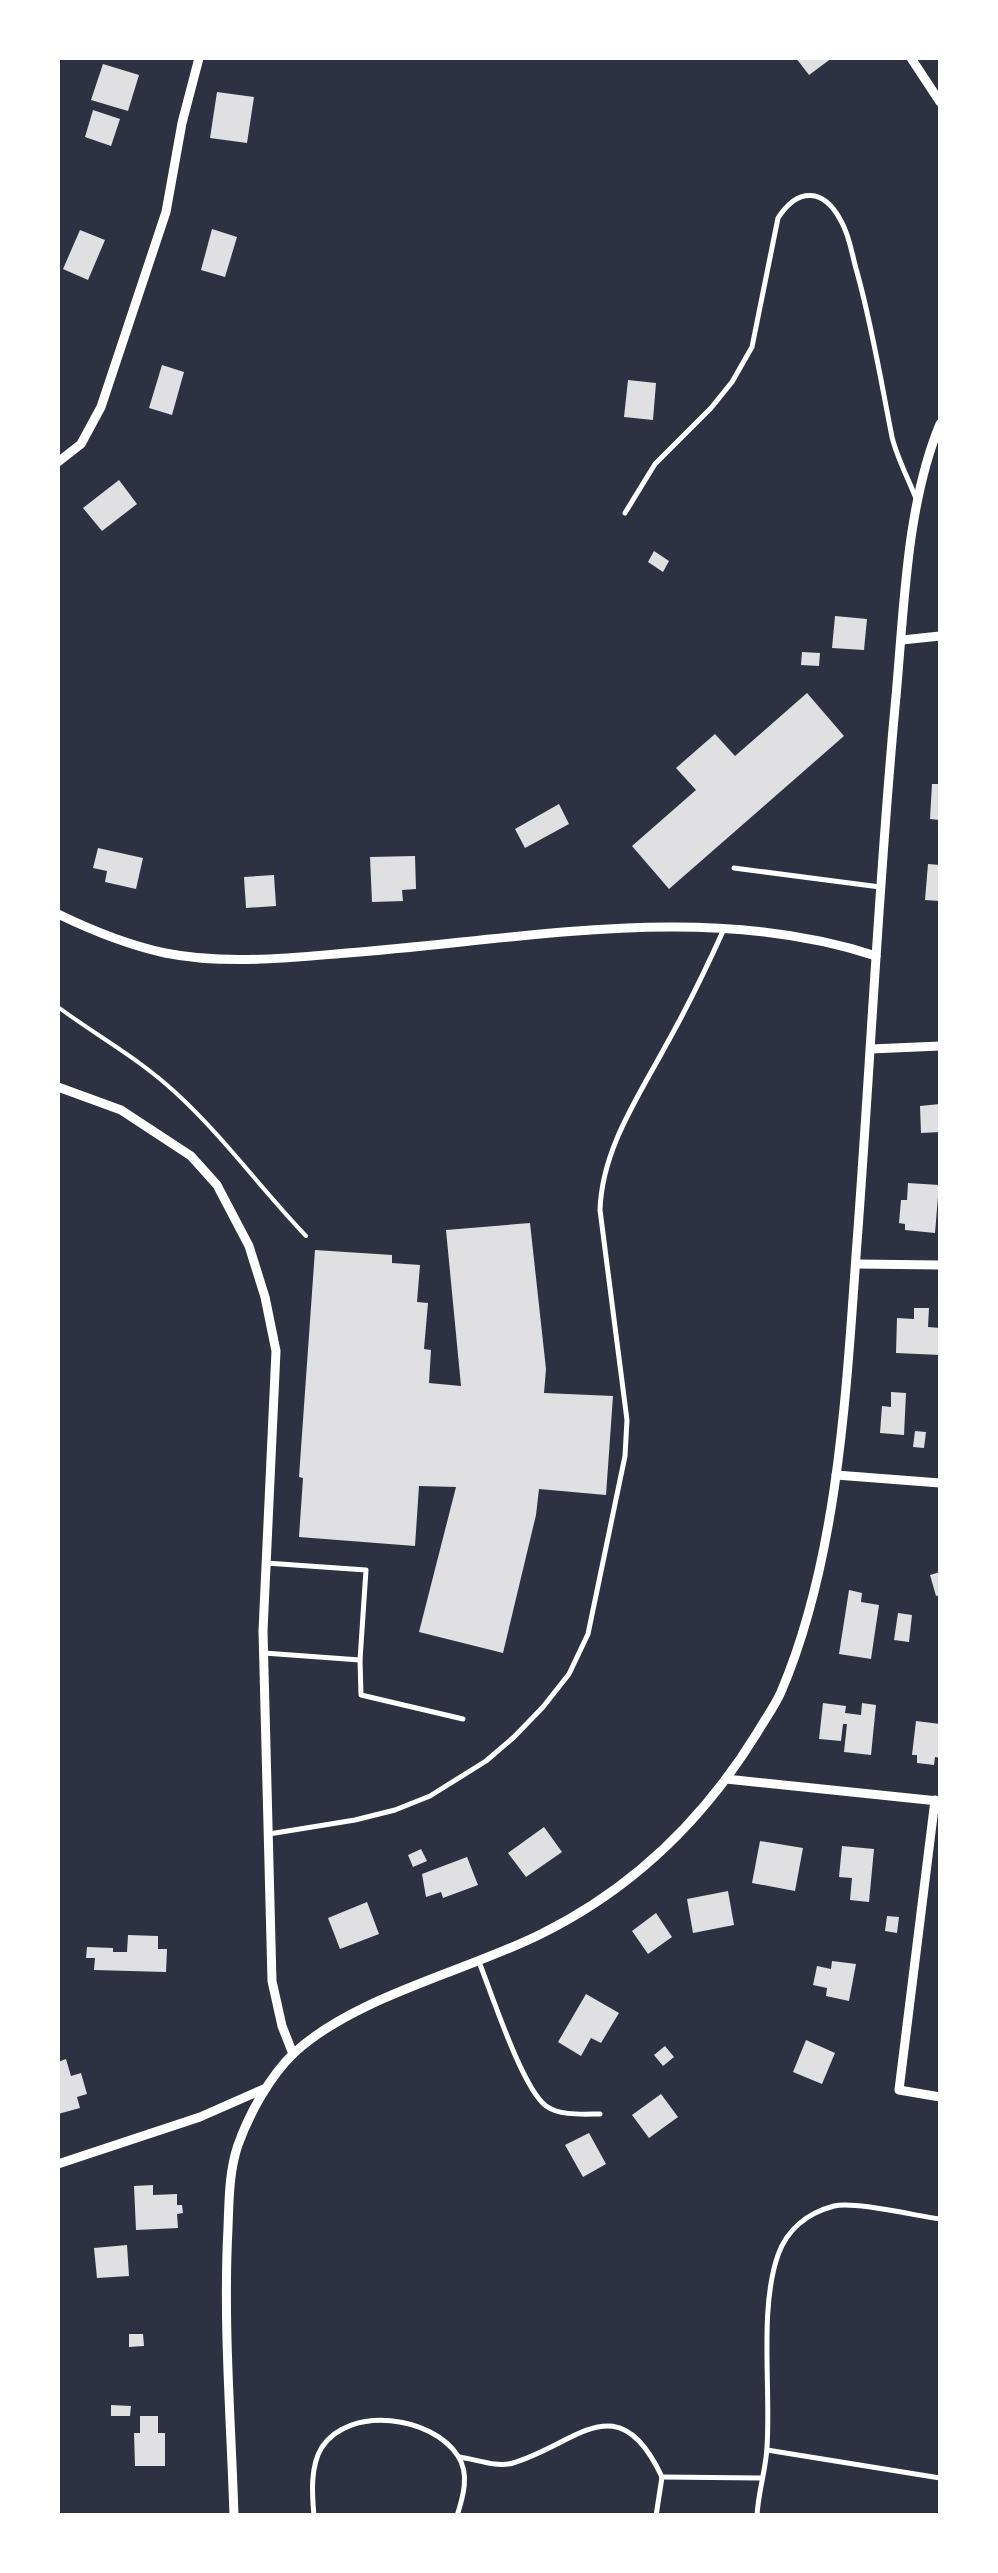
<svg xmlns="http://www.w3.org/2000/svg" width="998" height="2573" viewBox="0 0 998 2573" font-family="Roboto,sans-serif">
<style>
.building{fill:#e0e0e3}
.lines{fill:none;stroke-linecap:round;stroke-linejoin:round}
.path{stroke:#fff;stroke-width:4}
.service{stroke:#fff;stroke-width:5}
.minor{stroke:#fff;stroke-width:9}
</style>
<rect width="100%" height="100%" fill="#2d3142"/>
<g class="building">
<polygon points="796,58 832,58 809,75"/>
<polygon points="103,64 139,75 128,111 91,100"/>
<polygon points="217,92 254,97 247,143 210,138"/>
<polygon points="93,110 120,119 111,146 85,137"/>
<polygon points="212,229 237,237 225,277 201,270"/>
<polygon points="80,230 105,240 88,280 63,269"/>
<polygon points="162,365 184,372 172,415 149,408"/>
<polygon points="628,380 656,383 653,420 624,417"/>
<polygon points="119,480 137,504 102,531 83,508"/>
<polygon points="654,551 669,561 663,572 648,562"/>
<polygon points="835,616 867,619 864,650 832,648"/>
<polygon points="802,652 820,653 819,666 801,665"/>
<polygon points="807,693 844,736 669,889 632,846 696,790 676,768 715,734 735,756"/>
<polygon points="932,784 940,784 940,820 930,819"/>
<polygon points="559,804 569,824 525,848 515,829"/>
<polygon points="98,848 143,858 136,889 105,882 107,871 93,868"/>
<polygon points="415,856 416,889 402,890 403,901 372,902 370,857"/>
<polygon points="928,864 940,865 940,901 925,900"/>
<polygon points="274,875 276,906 246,908 244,877"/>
<polygon points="940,1104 940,1132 921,1133 920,1106"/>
<polygon points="908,1183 939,1185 935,1233 905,1230 905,1224 899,1223 901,1200 907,1200"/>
<polygon points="530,1223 546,1369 544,1393 613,1396 606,1495 539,1489 536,1515 503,1653 419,1632 456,1487 419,1486 415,1546 299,1537 303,1478 299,1477 315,1250 392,1255 392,1263 420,1265 417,1302 428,1303 424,1349 431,1350 429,1383 461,1386 446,1230"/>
<polygon points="914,1308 929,1308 928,1327 940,1328 940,1355 896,1353 897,1318 914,1319"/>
<polygon points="891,1392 906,1393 904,1435 880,1433 882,1406 891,1407"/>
<polygon points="915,1431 926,1432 924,1448 913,1447"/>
<polygon points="940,1572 940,1595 936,1596 930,1575"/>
<polygon points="849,1590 862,1593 861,1602 879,1605 871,1659 839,1654"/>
<polygon points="898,1613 912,1615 909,1642 894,1640"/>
<polygon points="823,1703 846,1706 845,1713 861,1715 862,1703 876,1705 871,1755 844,1752 847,1724 843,1724 841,1741 819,1739"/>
<polygon points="916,1721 940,1724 940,1758 935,1757 934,1765 917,1763 917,1755 912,1755"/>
<polygon points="544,1827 562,1852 526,1877 508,1853"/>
<polygon points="760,1841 803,1848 795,1891 752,1883"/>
<polygon points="842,1846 874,1849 869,1902 850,1900 852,1878 839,1877"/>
<polygon points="421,1849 427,1861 413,1867 408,1855"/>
<polygon points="467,1857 478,1885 443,1898 441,1892 426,1897 422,1874"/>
<polygon points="728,1891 734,1925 693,1933 687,1899"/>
<polygon points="367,1902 379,1934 340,1949 328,1918"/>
<polygon points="656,1913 672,1937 648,1954 632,1931"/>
<polygon points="887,1916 899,1917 897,1933 885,1931"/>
<polygon points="128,1935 158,1936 158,1949 167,1949 166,1972 94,1970 95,1958 86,1958 87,1947 113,1948 113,1952 127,1952"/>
<polygon points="832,1961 856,1964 849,2001 826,1996 827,1988 813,1985 817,1966 831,1969"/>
<polygon points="586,1994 619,2013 601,2043 591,2038 581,2056 558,2042"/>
<polygon points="806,2040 835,2053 822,2084 793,2072"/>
<polygon points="665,2046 674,2057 663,2066 654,2055"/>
<polygon points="66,2059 71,2076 81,2073 87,2094 77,2097 80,2108 58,2114 58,2062"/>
<polygon points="661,2094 678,2117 649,2138 632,2115"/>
<polygon points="589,2133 606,2164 583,2177 565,2145"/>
<polygon points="153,2185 153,2195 177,2194 177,2205 182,2205 183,2213 177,2214 178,2228 136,2230 134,2186"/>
<polygon points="127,2245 129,2276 97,2278 94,2248"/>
<polygon points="129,2334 143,2334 144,2346 129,2347"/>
<polygon points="111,2405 131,2406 130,2416 111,2416"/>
<polygon points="140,2416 158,2416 158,2433 165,2433 165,2466 135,2466 134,2433 140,2433"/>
</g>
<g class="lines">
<path class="path" d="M58,1007C97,1036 140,1059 176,1093C224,1137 261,1189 306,1236"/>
<g class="service">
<path d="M625,513L655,464L711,408L732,382L752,347L778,218C798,187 824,188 841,221C850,236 852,256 857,272C872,326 881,381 892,437C897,458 909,480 917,501"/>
<polyline points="734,868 880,887"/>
<polyline points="264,1653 360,1660 366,1570 266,1563"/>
<polyline points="360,1660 361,1695 463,1719"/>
<path d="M269,1834L355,1820L395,1810L430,1796L486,1761L514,1737L543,1707L569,1674L588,1634L625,1456L627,1420L600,1210C602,1150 637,1099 665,1047C687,1008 706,969 724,929"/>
<path d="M479,1962C492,1994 522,2088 546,2106C560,2116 583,2114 600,2114"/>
<polyline points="767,2450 940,2478"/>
<path d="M459,2457C476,2459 496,2468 513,2463C577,2444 618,2383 662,2477"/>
<polyline points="662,2477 760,2478"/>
<path d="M314,2516C312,2494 310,2466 322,2447C350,2405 432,2416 458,2456C470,2474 463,2497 457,2516"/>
<polyline points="656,2516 662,2477"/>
<path d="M757,2516C758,2492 766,2470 767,2447C771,2389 759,2309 778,2255C787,2229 808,2213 834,2206C855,2201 916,2216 940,2219"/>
</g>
<g class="minor">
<polyline points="911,58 940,102"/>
<polyline points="58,462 81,444 101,407 166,212 182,123 199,58"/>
<polyline points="902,640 940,636"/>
<path d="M58,914C91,930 128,945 165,953C225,965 287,958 347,953C522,940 705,900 876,956"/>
<polyline points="871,1049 940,1046"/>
<polyline points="58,1087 121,1110 191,1156 217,1185 249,1246 265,1297 276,1351 263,1631 272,1981 282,2026 293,2054"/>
<polyline points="856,1264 940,1265"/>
<polyline points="836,1475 940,1483"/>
<polyline points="726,1779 938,1801"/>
<polyline points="935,1800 899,2090 940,2097"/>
<polyline points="58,2164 200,2117 266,2088"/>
<path d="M234,2516C231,2420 223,2324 228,2228C229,2201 229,2171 238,2145C249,2114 270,2076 294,2053C356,1996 465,1972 541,1934C632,1889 704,1819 757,1733C765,1719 775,1706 781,1692C837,1561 846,1397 856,1256C870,1073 878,890 895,707C904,616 905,508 940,424"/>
</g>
</g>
<rect width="998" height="2573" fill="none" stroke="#ffffff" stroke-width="120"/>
</svg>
